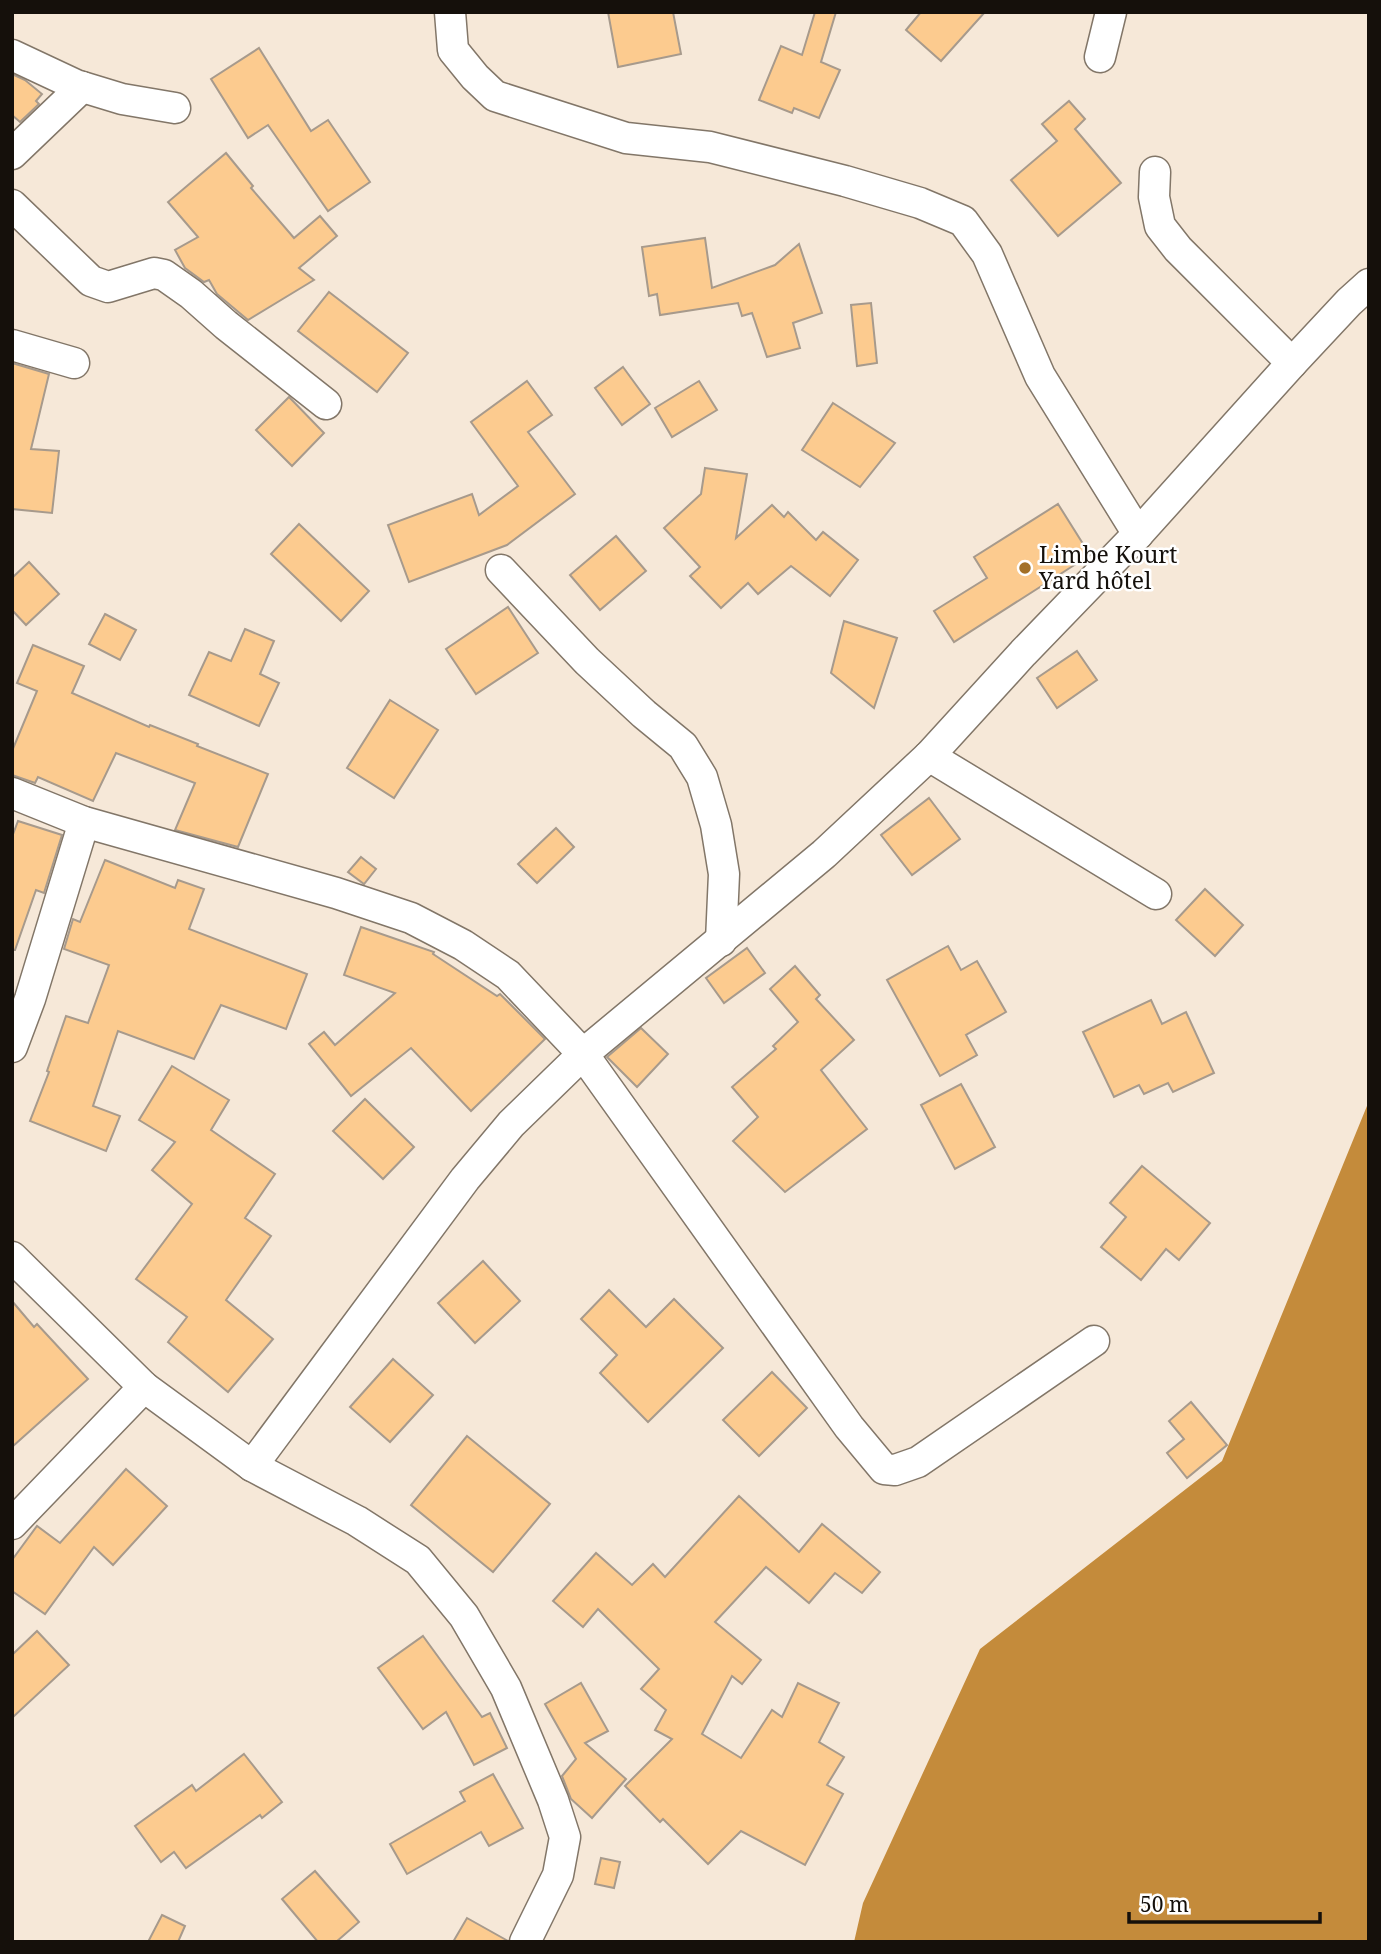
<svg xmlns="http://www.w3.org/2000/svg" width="1381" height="1954" viewBox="0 0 1381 1954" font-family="'Noto Serif',serif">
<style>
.water{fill:#c48b3b}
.building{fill:#fccb8f;stroke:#a79a8c;stroke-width:2}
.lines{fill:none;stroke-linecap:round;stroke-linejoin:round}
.street-casing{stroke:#827668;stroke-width:33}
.street{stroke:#fff;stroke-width:30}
.poi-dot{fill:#a37027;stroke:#fff;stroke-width:2.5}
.labels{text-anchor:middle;stroke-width:5;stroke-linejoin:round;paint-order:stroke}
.poi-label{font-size:23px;fill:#15100b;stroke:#fff;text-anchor:start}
</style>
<rect width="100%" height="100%" fill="#f6e8d8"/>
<polygon class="water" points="1369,1101 1369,1942 854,1942 863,1903 980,1649 1222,1461"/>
<g class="building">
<polygon points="608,12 673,12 681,54 618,67"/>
<polygon points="815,12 836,12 821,62 840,70 819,118 794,108 792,113 759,100 781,46 802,55"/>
<polygon points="921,12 985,12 941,61 906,30"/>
<polygon points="259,48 311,131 328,120 370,182 328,211 268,125 248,138 211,79"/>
<polygon points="12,74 25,80 42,94 36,101 39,104 20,122 12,115"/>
<polygon points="1069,101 1085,119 1075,129 1121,183 1058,236 1011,180 1057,141 1042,124"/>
<polygon points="226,153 253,186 251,188 294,238 320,216 337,236 299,268 314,280 248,320 217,294 209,280 204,282 185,268 175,250 198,237 168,202"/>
<polygon points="705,238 712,288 775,265 799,244 822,313 793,323 800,348 767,357 752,313 742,316 738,303 660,315 657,294 649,296 642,247"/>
<polygon points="329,292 408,353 377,392 298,331"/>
<polygon points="871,303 877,363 857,366 851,305"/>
<polygon points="12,363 49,374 31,449 59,451 52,513 12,509"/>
<polygon points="623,367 650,404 622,425 595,388"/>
<polygon points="527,381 552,415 528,432 575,494 507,545 409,582 388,525 472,494 479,515 518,486 471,422"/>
<polygon points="699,381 717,410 672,437 655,408"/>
<polygon points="289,397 324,433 292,466 256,430"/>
<polygon points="833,403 895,443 860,487 802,450"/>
<polygon points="705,468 747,474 736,538 772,505 784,517 788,512 816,540 823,532 858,560 830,596 791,566 758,594 748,583 721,608 690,576 700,567 664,528 701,494"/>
<polygon points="1058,504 1090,555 954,642 934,611 987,578 974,557"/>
<polygon points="299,524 369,591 341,621 271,554"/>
<polygon points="616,536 646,571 600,610 570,575"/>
<polygon points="29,562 59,594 26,625 12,610 12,578"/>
<polygon points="508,607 538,653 476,694 446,649"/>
<polygon points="105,614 136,630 120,660 89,644"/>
<polygon points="844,621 897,638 874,708 831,673"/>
<polygon points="245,629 274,641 260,674 279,683 259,726 189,695 209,652 231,661"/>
<polygon points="33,645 84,666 72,693 149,727 150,725 198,744 197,746 268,774 238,847 175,830 195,783 116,753 93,801 38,777 35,783 12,775 12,751 37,691 17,683"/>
<polygon points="1077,651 1097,680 1057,708 1037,678"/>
<polygon points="390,700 438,730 394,798 347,768"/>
<polygon points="929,798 960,839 912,875 881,835"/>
<polygon points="18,821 62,835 44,893 36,890 15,950 12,950 12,837"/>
<polygon points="556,828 574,847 537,883 518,864"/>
<polygon points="361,857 376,869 364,884 348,872"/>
<polygon points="105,860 175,888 178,880 204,889 189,929 307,974 286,1029 221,1005 194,1059 118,1031 93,1106 120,1116 106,1151 30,1121 49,1072 47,1071 66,1016 88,1023 109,965 64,949 73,919 80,922"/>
<polygon points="1205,889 1243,925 1215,956 1176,920"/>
<polygon points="361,927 434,952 433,954 497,996 500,994 545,1039 471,1111 411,1048 351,1096 309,1044 324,1032 335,1045 395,993 344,975"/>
<polygon points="948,946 961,970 977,961 1006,1012 966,1035 977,1055 940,1076 887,980"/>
<polygon points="747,948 765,973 724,1003 706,978"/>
<polygon points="795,966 820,995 816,999 854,1040 821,1070 867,1129 785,1192 733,1141 758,1117 732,1087 776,1049 773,1046 798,1022 770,989"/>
<polygon points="1151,1000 1162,1024 1186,1012 1214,1073 1173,1092 1168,1083 1144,1094 1139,1085 1114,1097 1083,1032"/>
<polygon points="641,1028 668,1054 637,1087 607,1057"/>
<polygon points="172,1066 229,1100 211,1130 275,1174 245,1218 271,1236 226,1300 273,1339 228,1392 168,1342 187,1317 136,1279 192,1204 152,1170 175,1142 139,1120"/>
<polygon points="961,1084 995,1147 955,1169 921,1105"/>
<polygon points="365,1099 414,1147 383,1179 333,1131"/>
<polygon points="1142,1166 1210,1223 1179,1260 1166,1249 1141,1280 1101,1247 1126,1217 1110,1203"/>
<polygon points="483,1261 520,1301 475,1343 438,1303"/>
<polygon points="609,1290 646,1327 674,1299 723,1348 648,1422 600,1373 617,1355 581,1319"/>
<polygon points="12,1301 34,1327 37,1324 88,1379 12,1447"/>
<polygon points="393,1359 433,1395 390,1442 350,1407"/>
<polygon points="772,1372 807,1408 759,1456 723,1420"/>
<polygon points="1191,1402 1227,1445 1187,1478 1167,1453 1184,1439 1169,1421"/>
<polygon points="467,1436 550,1504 493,1572 411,1505"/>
<polygon points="126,1469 167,1506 113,1565 94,1547 45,1614 12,1591 12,1560 37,1526 60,1543"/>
<polygon points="739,1496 799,1552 822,1524 880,1572 862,1593 835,1573 809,1603 766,1567 715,1622 761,1660 742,1684 732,1676 702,1734 741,1758 772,1710 782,1717 798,1683 839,1703 819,1742 844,1757 827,1785 843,1794 805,1865 741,1831 708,1864 663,1819 660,1822 625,1786 672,1739 655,1730 666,1710 641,1689 659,1669 598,1609 583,1627 553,1601 596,1553 632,1585 653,1564 665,1577"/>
<polygon points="37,1631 69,1665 12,1718 12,1655"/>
<polygon points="423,1636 482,1717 490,1713 507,1748 474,1765 446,1712 423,1729 378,1668"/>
<polygon points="581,1683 608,1731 585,1743 626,1779 592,1818 571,1799 562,1776 576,1759 545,1704"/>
<polygon points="244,1754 282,1802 262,1818 260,1815 186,1868 174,1852 161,1862 135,1826 192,1785 196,1791"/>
<polygon points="493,1774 523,1828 489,1846 481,1832 407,1874 390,1844 465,1801 460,1792"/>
<polygon points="601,1858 620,1862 614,1888 595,1884"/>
<polygon points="315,1871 359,1922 336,1942 318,1942 282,1899"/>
<polygon points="162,1915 185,1926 178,1942 148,1942"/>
<polygon points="467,1918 508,1941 508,1942 453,1942"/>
</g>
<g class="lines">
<g class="street-casing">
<g id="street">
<polyline points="450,12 453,50 475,77 495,96 626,138 710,147 845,181 920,203 963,221 987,254 1040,376 1138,534"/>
<polyline points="12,55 76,85 122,99 175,108"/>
<polyline points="1100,57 1111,12"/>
<polyline points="12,154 82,87"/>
<polyline points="1155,172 1154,197 1160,226 1178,249 1292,363"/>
<polyline points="12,205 91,281 108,287 154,273 164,275 191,294 226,325 326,404"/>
<polyline points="12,345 74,363"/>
<polyline points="501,570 587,661 644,714 683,746 702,777 716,825 724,874 721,941"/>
<polyline points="929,756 1156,894"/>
<polyline points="12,793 84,822 336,893 411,918 463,945 508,975 583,1054 849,1427 884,1469 895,1470 918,1462 1094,1341"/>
<polyline points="12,1047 30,999 84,822"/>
<polyline points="12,1257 144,1387 252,1466 357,1521 418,1560 464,1616 506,1688 553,1800 565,1837 558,1875 525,1942"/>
<polyline points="252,1466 465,1179 511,1124 583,1054 824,854 929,756 1023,653 1138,534 1292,363 1349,302 1369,284"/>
<polyline points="12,1524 144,1387"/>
</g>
</g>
<use href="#street" class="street"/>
</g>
<circle class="poi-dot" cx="1025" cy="568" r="7"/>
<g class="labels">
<g class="poi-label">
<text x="1039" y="563">Limbe Kourt<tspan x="1039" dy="26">Yard hôtel</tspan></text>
</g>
</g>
<rect width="1381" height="1954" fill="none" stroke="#15100b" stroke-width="28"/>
<path d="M1129 1912v10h191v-10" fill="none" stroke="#15100b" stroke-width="3.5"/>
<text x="1140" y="1912" font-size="21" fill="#15100b" stroke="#ffffff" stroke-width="5" paint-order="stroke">50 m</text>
</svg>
